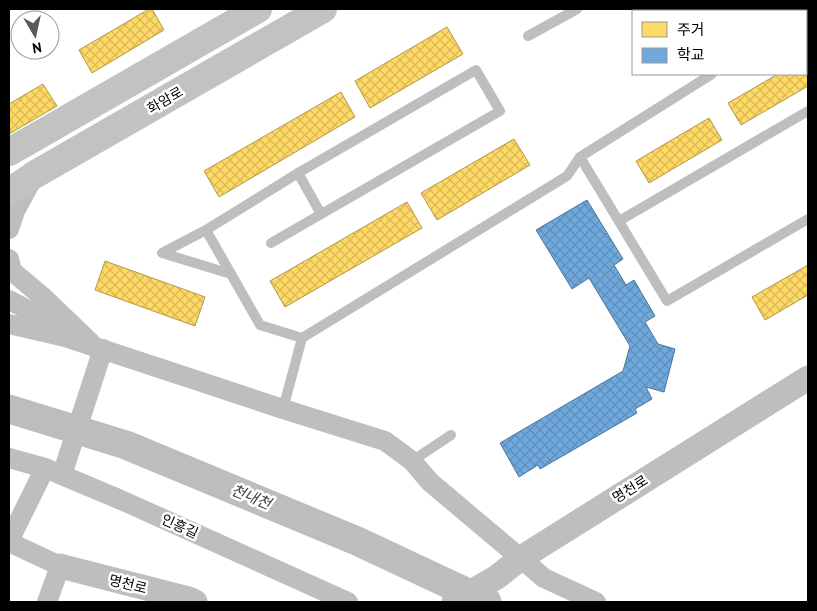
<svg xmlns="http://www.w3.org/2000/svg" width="817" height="611" viewBox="0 0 817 611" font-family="'PT Sans','Noto Sans KR',sans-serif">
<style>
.homes{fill:url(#homes-cross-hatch);stroke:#b29847}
.schools{fill:url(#schools-cross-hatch);stroke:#4e769a}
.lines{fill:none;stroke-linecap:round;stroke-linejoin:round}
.river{stroke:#bdbdbd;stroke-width:29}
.service{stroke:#bebebe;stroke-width:10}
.minor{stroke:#bebebe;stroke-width:20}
.tertiary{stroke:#bebebe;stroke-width:25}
.secondary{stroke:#c2c2c2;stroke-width:28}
.labels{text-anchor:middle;stroke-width:5;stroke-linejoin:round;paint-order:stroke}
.street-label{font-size:14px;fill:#000;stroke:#fff}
.water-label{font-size:15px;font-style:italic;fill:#424242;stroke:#fff}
</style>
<defs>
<pattern id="homes-cross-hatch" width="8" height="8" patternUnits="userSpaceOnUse" patternTransform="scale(1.25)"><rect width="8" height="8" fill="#ffd966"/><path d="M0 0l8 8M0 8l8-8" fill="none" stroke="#d9b857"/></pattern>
<pattern id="schools-cross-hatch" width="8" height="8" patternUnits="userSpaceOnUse" patternTransform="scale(1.25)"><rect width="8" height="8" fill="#6fa8dc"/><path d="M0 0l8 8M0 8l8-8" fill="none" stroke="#5e8fbb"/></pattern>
</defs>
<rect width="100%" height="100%" fill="#fff"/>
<g class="homes">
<polygon points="149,9 152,9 164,30 92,73 79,50"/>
<polygon points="447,27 463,54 370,108 355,81"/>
<polygon points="806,69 808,73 808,86 741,125 728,103 778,74 806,74"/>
<polygon points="43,84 57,106 9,134 9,104"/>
<polygon points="341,92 355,117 219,197 204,171"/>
<polygon points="709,118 722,140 649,183 636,161"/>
<polygon points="514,139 530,165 437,220 421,193"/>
<polygon points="407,202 422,228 285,307 270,281"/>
<polygon points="105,261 205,297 195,326 95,290"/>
<polygon points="808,265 808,295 765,320 752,297"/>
</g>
<polygon class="schools" points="587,200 623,259 614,265 626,285 634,280 655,316 645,322 658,344 675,349 664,392 646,387 652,399 635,409 637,413 540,469 538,465 519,477 500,443 623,371 630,346 589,278 572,289 536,230"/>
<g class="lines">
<polyline class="river" points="9,409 126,445 357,541 487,602"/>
<g class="service">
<polyline points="802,9 804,11"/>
<polyline points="528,36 577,9"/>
<polyline points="580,157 667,301 808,219"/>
<polyline points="298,173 321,214"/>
<polyline points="619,221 808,111"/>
<polyline points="206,230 260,325 302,338"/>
<polyline points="231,274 162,253 206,230 298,173 476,70 500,111 271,243"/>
<polyline points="283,409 302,338 567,176 580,157 712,74"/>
<polyline points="412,461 451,435"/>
</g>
<g class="minor">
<polyline points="9,229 15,211 34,176"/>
<polyline points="9,259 12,271 44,298 91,343"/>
<polyline points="9,300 62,328"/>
<polyline points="9,324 65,337 283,409 385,441 412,461 430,482 544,578 596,602"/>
<polyline points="9,458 45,468 121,500 348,602"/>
<polyline points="62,475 103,349"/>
<polyline points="9,541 45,468"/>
<polyline points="9,542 60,566 47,602"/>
</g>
<g class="tertiary">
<polyline points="60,566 189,599 195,602"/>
<polyline points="454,602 497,577 521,558 808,378"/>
</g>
<g class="secondary">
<polyline points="9,152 32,139 258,9"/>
<polyline points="9,192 34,175 323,9"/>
</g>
</g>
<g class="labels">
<g class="street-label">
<text transform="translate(165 100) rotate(-30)" y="5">화암로</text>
<text transform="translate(630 489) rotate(-32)" y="5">명천로</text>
<text transform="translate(180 526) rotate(24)" y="5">인흥길</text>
<text transform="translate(128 584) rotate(14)" y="5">명천로</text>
</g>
<g class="water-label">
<text transform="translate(251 497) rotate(22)" y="5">천내천</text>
</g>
</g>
<rect width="817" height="611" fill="none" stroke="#000000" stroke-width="20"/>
<rect x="632" y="10" width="175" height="65" fill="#ffffff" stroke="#999999"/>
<rect x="642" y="22" width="25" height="15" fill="#ffd966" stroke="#999999"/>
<text x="677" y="35" font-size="15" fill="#000000">주거</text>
<rect x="642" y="48" width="25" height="15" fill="#6fa8dc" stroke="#999999"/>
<text x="677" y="60" font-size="15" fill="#000000">학교</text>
<g transform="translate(35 35) rotate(171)"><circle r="24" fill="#ffffff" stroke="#999999"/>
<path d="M0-4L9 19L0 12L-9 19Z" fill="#595959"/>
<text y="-8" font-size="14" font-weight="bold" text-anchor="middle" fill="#000000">N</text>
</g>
</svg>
